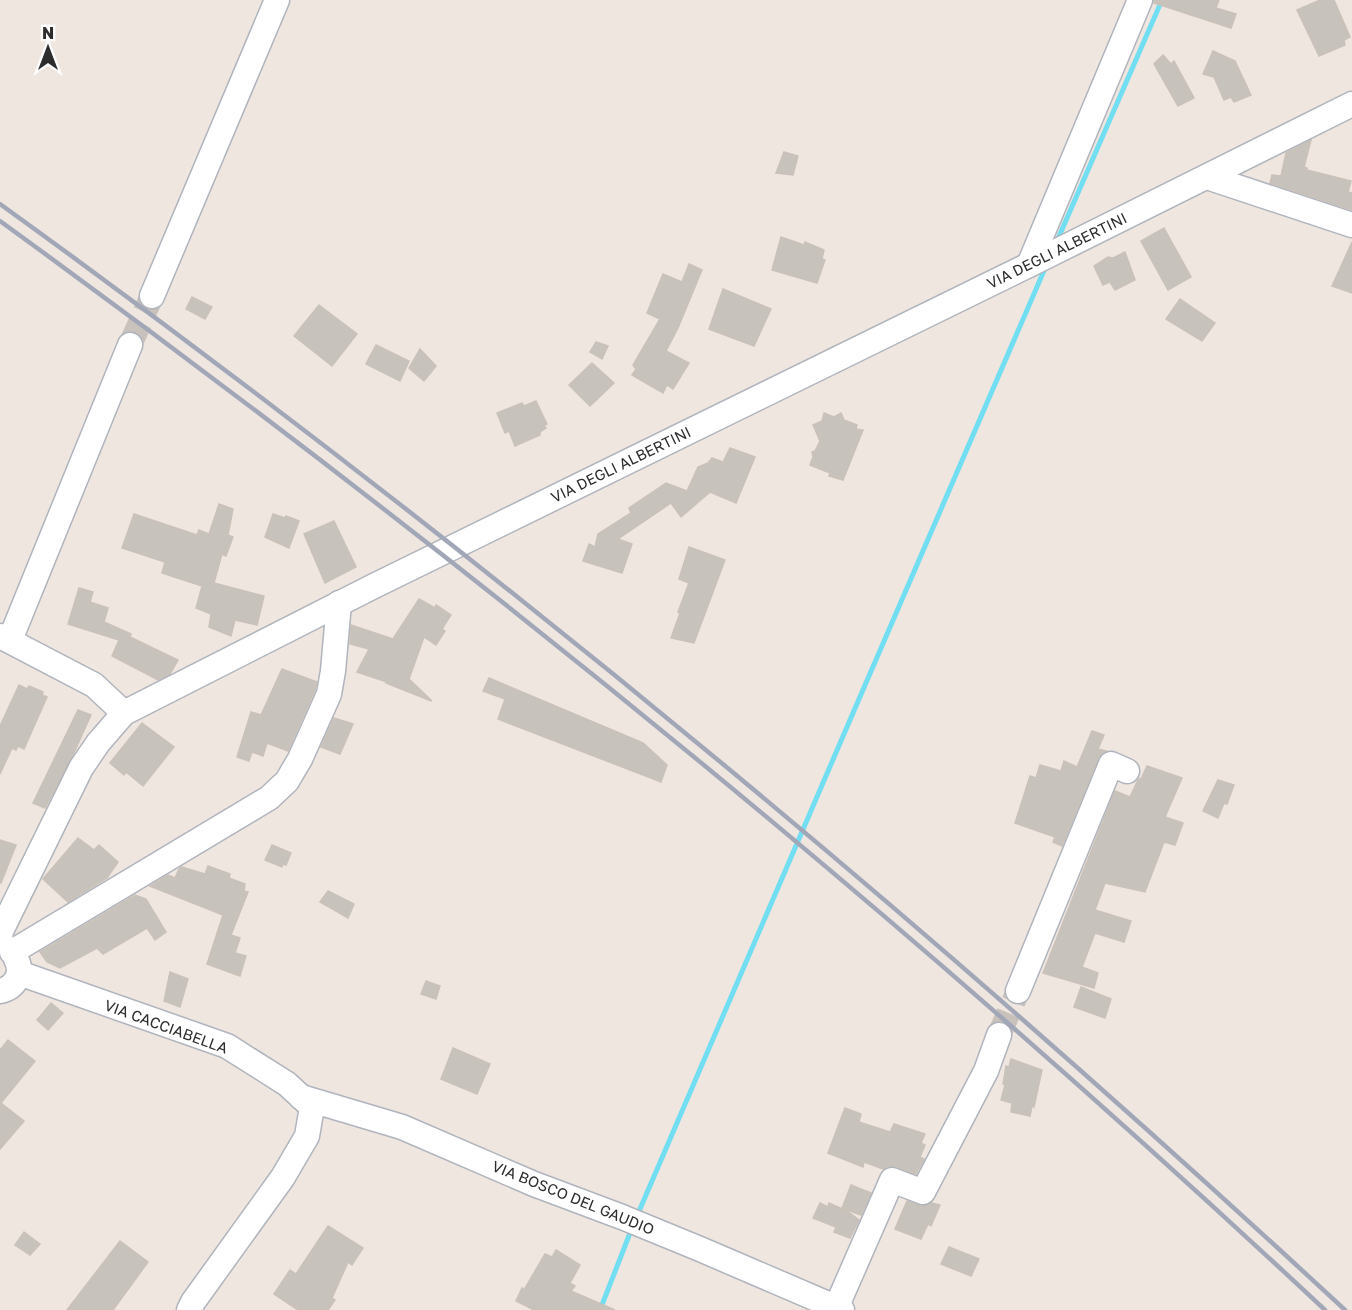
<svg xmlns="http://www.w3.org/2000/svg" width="1352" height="1310" viewBox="0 0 1352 1310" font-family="'Golos Text',sans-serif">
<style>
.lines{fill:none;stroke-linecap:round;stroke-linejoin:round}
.stream{stroke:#72def2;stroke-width:5}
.building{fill:#c7c2bb;stroke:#cac2b9;stroke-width:1.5}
.minor-tunnel{stroke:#c8c1bc;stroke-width:24;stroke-dasharray:24 12;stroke-linecap:butt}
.minor-casing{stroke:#b0b4bd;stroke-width:27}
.minor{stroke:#fff;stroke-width:24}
.rail{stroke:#a2a7b8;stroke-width:4.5}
.labels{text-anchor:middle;stroke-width:4.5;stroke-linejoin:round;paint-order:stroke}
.street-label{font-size:15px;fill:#2d2d2d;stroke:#fff}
</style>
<rect width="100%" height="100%" fill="#efe6e0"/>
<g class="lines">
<g class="stream">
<polyline points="1057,241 1162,0"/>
<polyline points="637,1216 853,713 1046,266"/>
<polyline points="600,1310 632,1228"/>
</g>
</g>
<g class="building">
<polygon points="1154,0 1219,0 1216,8 1236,14 1231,28 1154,3"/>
<polygon points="1320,0 1334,0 1350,37 1344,40 1345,45 1319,56 1297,10"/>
<polygon points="1213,51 1235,61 1251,95 1234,102 1231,97 1224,100 1214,77 1203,74"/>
<polygon points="1163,55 1171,64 1174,61 1194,98 1178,106 1154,64"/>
<polygon points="1311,140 1304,167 1307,168 1307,170 1351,181 1348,192 1352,193 1352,210 1270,183 1272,175 1281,176 1286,153"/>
<polygon points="784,152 798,156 793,175 776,173"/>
<polygon points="1164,228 1191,277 1168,290 1141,241"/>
<polygon points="781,237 804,245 805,242 824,250 822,259 825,260 817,283 772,270"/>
<polygon points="1352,242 1352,293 1332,286"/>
<polygon points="1125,252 1135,280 1115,290 1110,282 1103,285 1094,266 1108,257 1113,258"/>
<polygon points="689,264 702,270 678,328 666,351 689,363 673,389 667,385 663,393 632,375 636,369 633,365 660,319 647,313 663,274 682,282"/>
<polygon points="723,289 771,309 754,346 709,329"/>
<polygon points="192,297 212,307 205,319 186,309"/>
<polygon points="1180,299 1215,323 1202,341 1166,319"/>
<polygon points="319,305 357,334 332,366 294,336"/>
<polygon points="596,342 608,346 602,359 590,352"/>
<polygon points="376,345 409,361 400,381 366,364"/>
<polygon points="420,349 436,366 424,381 409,368"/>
<polygon points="592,363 614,383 590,406 569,385"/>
<polygon points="536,401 547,424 544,425 546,428 540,432 540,435 515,446 509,431 505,433 497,413 522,403 524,406"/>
<polygon points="824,413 834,417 841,413 844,420 857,425 856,429 863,430 843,480 829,476 830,473 810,465 813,457 812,452 815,451 820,441 813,425 822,421"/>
<polygon points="730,448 755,457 736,503 710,492 681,517 671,503 618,539 632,544 622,573 583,561 589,544 595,547 598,534 631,513 629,508 666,483 687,491 698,467 708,463 712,458 723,462"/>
<polygon points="219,504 233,509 228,535 233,537 226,556 222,554 214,583 264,596 257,625 235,620 231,636 209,627 211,614 196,608 202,586 162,573 165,562 122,548 134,514 197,535 199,530 209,534"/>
<polygon points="273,514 285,518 286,516 299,521 289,548 265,537"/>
<polygon points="334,521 356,567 325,583 304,534"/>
<polygon points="689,547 725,560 694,643 671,638 680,613 678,612 689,583 679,579"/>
<polygon points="79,588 93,592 90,602 108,608 104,622 131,634 130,637 178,660 170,674 158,680 112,656 119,640 68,624"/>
<polygon points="419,599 435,608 436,605 451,615 442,629 445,631 436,645 424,637 409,679 431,700 431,701 386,683 387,682 357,672 369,649 350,644 351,625 393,639"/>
<polygon points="282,669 317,682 315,690 288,751 267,743 263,756 252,752 249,761 237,757 251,712 261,715"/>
<polygon points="489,678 643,743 667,765 661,782 498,719 505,699 483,691"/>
<polygon points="19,685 27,689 29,686 43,692 42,695 47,697 24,749 18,746 16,750 12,748 0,774 0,726"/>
<polygon points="78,710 91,715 73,755 45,808 33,803"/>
<polygon points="334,718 353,724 340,754 321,747"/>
<polygon points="142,723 174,747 143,786 126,772 124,775 110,763"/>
<polygon points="1092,731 1104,735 1098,749 1106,751 1102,753 1098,759 1062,846 1053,842 1055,837 1015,823 1030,776 1036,778 1040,765 1061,771 1064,761 1077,767"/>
<polygon points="1147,766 1182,778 1165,817 1183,823 1175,845 1164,842 1145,892 1105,883 1095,910 1131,921 1124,942 1095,933 1082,967 1098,973 1094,988 1043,973 1115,791 1130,797 1138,780 1142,777"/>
<polygon points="1218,780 1234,785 1227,804 1224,803 1218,818 1203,811"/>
<polygon points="78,838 94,850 99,845 118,862 107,878 68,902 43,879"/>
<polygon points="0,840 16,845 1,883 0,883"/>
<polygon points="272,845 291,853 286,865 282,864 282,867 265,860"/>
<polygon points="208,866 230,874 229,878 245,884 244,891 248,892 231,935 240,938 235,953 246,956 240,976 207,964 223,915 150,886 168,875 175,878 179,869 182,867 205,874"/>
<polygon points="328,891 354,904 348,918 320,902"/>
<polygon points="135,895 146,899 166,932 155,940 147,928 103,954 97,948 60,968 47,962 40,952"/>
<polygon points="170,972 188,979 180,1007 164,1001"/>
<polygon points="426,981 440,986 436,999 421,994"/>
<polygon points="1081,987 1111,999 1105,1018 1074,1007"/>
<polygon points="51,1003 63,1013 48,1030 37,1020"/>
<polygon points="8,1040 35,1061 1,1103 24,1121 0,1149 0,1050"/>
<polygon points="453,1048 490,1064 477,1094 441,1079"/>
<polygon points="1011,1059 1042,1070 1034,1107 1032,1106 1030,1116 1011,1112 1012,1103 1001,1100 1005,1085 1003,1084 1006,1066 1009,1067"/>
<polygon points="845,1108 861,1114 859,1122 890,1132 894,1124 925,1134 921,1143 925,1145 920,1157 924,1159 916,1174 897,1167 889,1166 883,1169 864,1162 863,1167 828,1153"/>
<polygon points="851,1185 871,1193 861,1215 842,1208"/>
<polygon points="907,1201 918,1205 925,1206 932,1203 940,1205 931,1226 928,1224 921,1239 895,1229"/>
<polygon points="820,1203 828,1207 829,1203 847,1211 859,1220 850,1238 834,1232 836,1227 813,1218"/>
<polygon points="328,1226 363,1248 352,1265 348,1262 332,1298 335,1300 328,1310 298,1310 274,1294 290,1270 296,1274"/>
<polygon points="24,1232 40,1244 30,1255 15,1245"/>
<polygon points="120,1241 148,1262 113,1310 67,1310"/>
<polygon points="949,1247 979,1259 971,1276 941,1264"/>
<polygon points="556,1250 580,1265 570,1283 575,1286 571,1291 615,1310 534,1310 516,1301 522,1288 524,1290 545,1254 552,1257"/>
</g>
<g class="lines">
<g class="minor-tunnel">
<polyline points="130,345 152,296"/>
<polyline points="999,1035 1018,991"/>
</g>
<g class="minor-casing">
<g id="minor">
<polyline points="1207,177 1352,225"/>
<polyline points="1029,265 1140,0"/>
<polyline points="152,296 277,0"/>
<polyline points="0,636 94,685 124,713"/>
<polyline points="10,640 130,345"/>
<polyline points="0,939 1,931 81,768 98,743 124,713 374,586 1039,260 1352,104"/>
<polyline points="12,952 269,798 287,781 300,759 329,694 333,671 339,603"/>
<polyline points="19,973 227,1046 287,1084 312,1107 307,1136 283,1177 193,1302 189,1310"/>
<path d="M0,991C15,988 24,973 16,959"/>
<polyline points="1018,991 1111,764 1127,771"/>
<polyline points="301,1097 402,1127 534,1184 622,1217 700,1249 842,1310"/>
<polyline points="836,1308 892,1180 923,1192 986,1071 999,1035"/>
</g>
</g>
<use href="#minor" class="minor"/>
<g class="rail">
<path d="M0,204C471,544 919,915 1345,1310"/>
<path d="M0,221C463,557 907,919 1325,1310"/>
</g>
</g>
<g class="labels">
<g class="street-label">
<text transform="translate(1057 251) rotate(-26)" y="5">VIA DEGLI ALBERTINI</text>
<text transform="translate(621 465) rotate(-26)" y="5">VIA DEGLI ALBERTINI</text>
<text transform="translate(166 1027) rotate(20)" y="5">VIA CACCIABELLA</text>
<text transform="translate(573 1198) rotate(22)" y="5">VIA BOSCO DEL GAUDIO</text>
</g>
</g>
<g transform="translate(48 48)" stroke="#ffffff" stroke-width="4.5" paint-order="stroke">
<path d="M0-4.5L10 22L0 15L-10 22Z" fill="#2d2d2d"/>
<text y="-9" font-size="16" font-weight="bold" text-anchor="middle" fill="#2d2d2d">N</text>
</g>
</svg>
